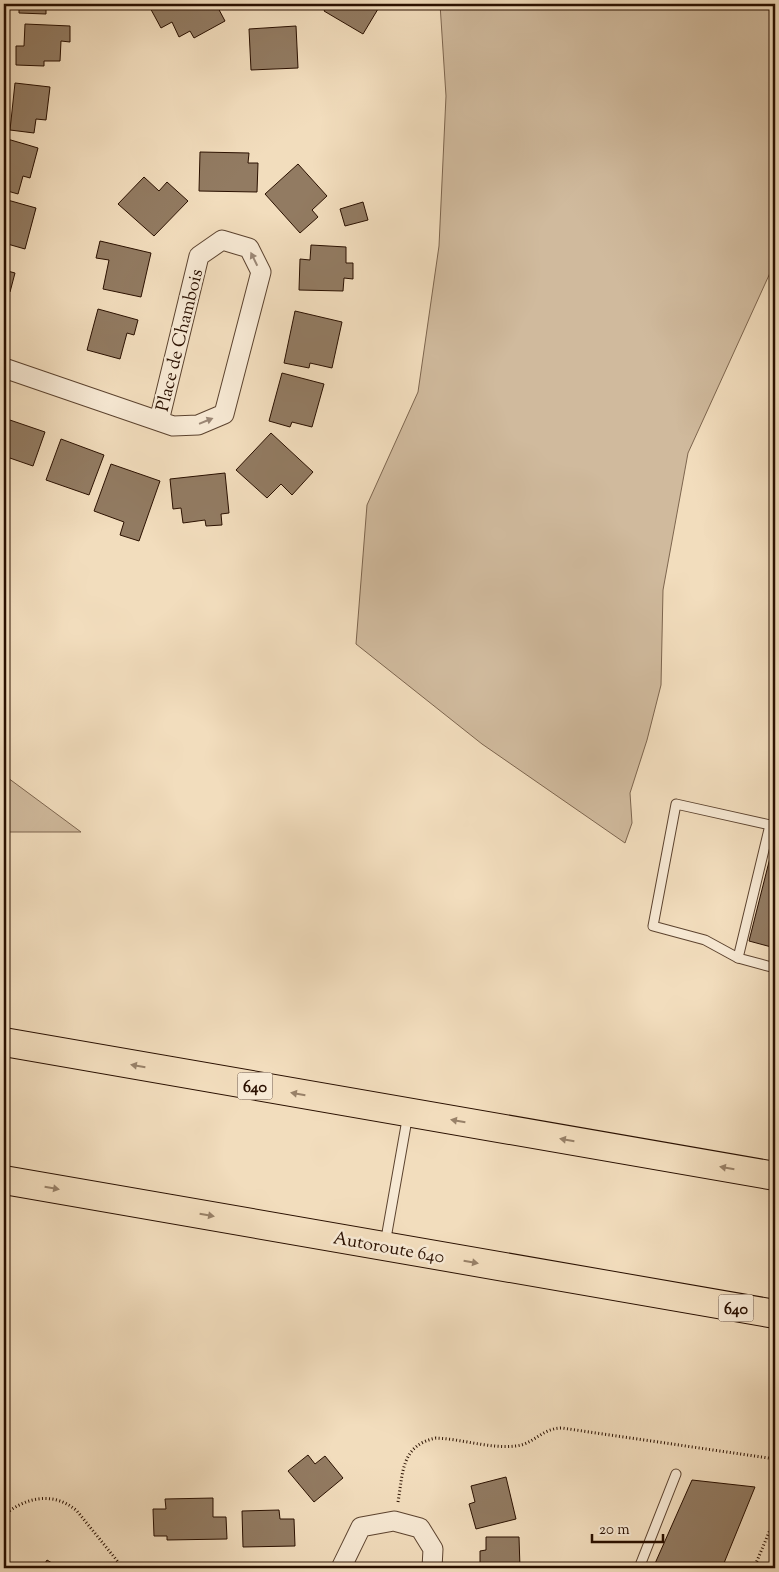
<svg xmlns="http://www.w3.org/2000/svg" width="779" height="1572" viewBox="0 0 779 1572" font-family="'Sorts Mill Goudy',serif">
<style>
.green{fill:#d0ba9d;stroke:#7d654e}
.building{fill:#927b62;stroke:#2a1000}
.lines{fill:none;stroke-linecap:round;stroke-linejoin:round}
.service-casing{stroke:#5c432f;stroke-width:11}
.minor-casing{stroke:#5c432f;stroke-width:21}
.motorway-casing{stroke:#2a1000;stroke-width:30}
.path{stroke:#2a1000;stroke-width:3;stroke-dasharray:1 2.5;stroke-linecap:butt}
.service{stroke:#f7e9d4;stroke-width:9}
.minor{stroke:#f7e9d4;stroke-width:19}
.motorway{stroke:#f2ddbd;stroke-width:28}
.oneway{fill:#9b8775}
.oneway2{fill:#988168}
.labels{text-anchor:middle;stroke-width:5;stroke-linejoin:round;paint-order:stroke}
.shield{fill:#f7e9d4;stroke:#685140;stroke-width:1}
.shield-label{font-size:16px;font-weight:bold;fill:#2a1000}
.street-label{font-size:18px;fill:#2a1000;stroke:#f7e9d4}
</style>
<rect width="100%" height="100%" fill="#f2ddbd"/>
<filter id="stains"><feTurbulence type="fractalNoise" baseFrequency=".004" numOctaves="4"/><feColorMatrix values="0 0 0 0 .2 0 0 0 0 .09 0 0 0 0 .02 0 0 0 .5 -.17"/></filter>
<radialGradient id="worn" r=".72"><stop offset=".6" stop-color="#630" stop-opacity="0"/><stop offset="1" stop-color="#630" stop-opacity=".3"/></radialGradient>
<g class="green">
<polygon points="440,4 775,4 775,262 688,453 663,590 661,685 647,740 630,793 632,823 625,843 482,744 356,644 367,505 418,392 439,246 446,96"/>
<polygon points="4,775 81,832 4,832"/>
</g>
<g class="building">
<polygon points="19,4 46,4 46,14 19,13"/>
<polygon points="148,4 216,4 225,21 194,38 190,31 179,37 172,22 161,28"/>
<polygon points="328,4 381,4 363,34 324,11"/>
<polygon points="25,24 70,26 70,42 61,41 60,61 44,61 44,66 16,65 16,46 24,46"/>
<polygon points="296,26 298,68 251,70 249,29"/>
<polygon points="15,83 50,87 46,120 36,119 34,133 10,130"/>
<polygon points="4,138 38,148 30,178 23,176 18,194 4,190"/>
<polygon points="200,152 249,153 248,163 258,163 257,192 199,191"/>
<polygon points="298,164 327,196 312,210 318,217 300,233 265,194"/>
<polygon points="144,177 159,191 167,182 188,201 154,236 118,204"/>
<polygon points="4,199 36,208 25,249 4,243"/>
<polygon points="363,202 368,220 345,226 340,209"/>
<polygon points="100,241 151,253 141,297 103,289 109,260 96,258"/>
<polygon points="311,245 346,247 346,263 353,263 353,279 344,278 343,291 299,290 300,259 310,260"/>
<polygon points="4,270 15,273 10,292 4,291 4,293"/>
<polygon points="98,309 138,320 134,335 127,333 120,359 87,350"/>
<polygon points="295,311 342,322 332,368 310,363 309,368 284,363"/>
<polygon points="282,373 324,384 312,427 292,422 290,427 269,421"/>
<polygon points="4,418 45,432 33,466 4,456"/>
<polygon points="271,433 313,472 292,495 281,484 267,498 236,470"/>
<polygon points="61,439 104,455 89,495 46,480"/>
<polygon points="111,464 160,481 139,541 120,535 124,522 94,511"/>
<polygon points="225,473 229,513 221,514 222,525 206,526 205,520 183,523 181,508 173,509 170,479"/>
<polygon points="775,838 775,948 749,941"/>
<polygon points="308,1455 315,1464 325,1456 343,1478 314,1502 288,1471"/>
<polygon points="506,1477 516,1519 476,1529 469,1504 475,1502 471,1486"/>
<polygon points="692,1480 755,1487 722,1568 653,1568"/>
<polygon points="213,1498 213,1517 226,1517 227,1539 167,1540 167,1536 154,1536 153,1509 166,1509 165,1499"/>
<polygon points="279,1510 280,1519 294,1519 295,1546 243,1547 242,1511"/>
<polygon points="486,1537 519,1537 520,1568 480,1568 480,1551 486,1550"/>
<polygon points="47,1560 60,1568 42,1568"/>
</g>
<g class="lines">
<g class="service-casing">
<g id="service">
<polyline points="775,827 770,825 738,958 775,968"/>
<polyline points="738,958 705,940 653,926 676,804 770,825"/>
<polyline points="385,1244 408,1114"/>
<polyline points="639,1568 676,1474"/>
</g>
</g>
<g class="minor-casing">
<g id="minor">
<polyline points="4,368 173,426 198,425 224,414 261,272 249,248 222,240 199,256 159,421"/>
<polyline points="341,1568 361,1527 394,1521 420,1528 433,1549 432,1568"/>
</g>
</g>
<g class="motorway-casing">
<g id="motorway">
<polyline points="4,1042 775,1176"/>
<polyline points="4,1180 775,1314"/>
</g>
</g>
<g class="path">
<path d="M398,1502C403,1473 401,1445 436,1438C462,1439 490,1449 516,1446C534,1444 542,1428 562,1428L775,1459"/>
<path d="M4,1515C26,1497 54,1491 77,1511L123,1568"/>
<polyline points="754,1568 775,1518"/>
</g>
<use href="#service" class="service"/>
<use href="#minor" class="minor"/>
<use href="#motorway" class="motorway"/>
</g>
<defs><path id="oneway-solid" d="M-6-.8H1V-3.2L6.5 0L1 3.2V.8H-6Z" transform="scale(1.25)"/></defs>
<g class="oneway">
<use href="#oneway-solid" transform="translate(254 259) rotate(-116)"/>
<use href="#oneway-solid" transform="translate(206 421) rotate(-22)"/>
</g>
<g class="oneway2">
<use href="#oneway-solid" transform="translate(138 1066) rotate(-170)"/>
<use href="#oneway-solid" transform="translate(298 1094) rotate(-170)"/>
<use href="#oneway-solid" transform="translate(458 1121) rotate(-170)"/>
<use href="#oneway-solid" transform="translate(567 1140) rotate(-170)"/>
<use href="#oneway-solid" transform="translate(727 1168) rotate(-170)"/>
<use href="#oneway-solid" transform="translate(52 1188) rotate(10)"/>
<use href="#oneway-solid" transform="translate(207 1215) rotate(10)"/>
<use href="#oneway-solid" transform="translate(471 1262) rotate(10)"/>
</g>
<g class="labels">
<g class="shield">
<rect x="237.5" y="1072.5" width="35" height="27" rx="4"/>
<rect x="718.5" y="1294.5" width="35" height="27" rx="4"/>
</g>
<g class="shield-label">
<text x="255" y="1092">640</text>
<text x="736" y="1314">640</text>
</g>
<g class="street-label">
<text transform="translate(179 340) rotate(-76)" y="6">Place de Chambois</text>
<text transform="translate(389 1247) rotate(10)" y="6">Autoroute 640</text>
</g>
</g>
<rect width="779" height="1572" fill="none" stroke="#f2ddbd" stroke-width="20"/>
<rect x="5" y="5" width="769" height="1562" fill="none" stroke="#2a1000" stroke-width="2.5"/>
<rect x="10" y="10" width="759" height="1552" fill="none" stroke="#2a1000"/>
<path d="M592 1534v8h71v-8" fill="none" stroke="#2a1000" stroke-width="2.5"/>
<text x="599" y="1534" font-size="15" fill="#2a1000" stroke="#f7e9d4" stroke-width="4" paint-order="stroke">20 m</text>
<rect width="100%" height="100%" filter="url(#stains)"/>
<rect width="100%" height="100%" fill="url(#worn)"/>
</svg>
